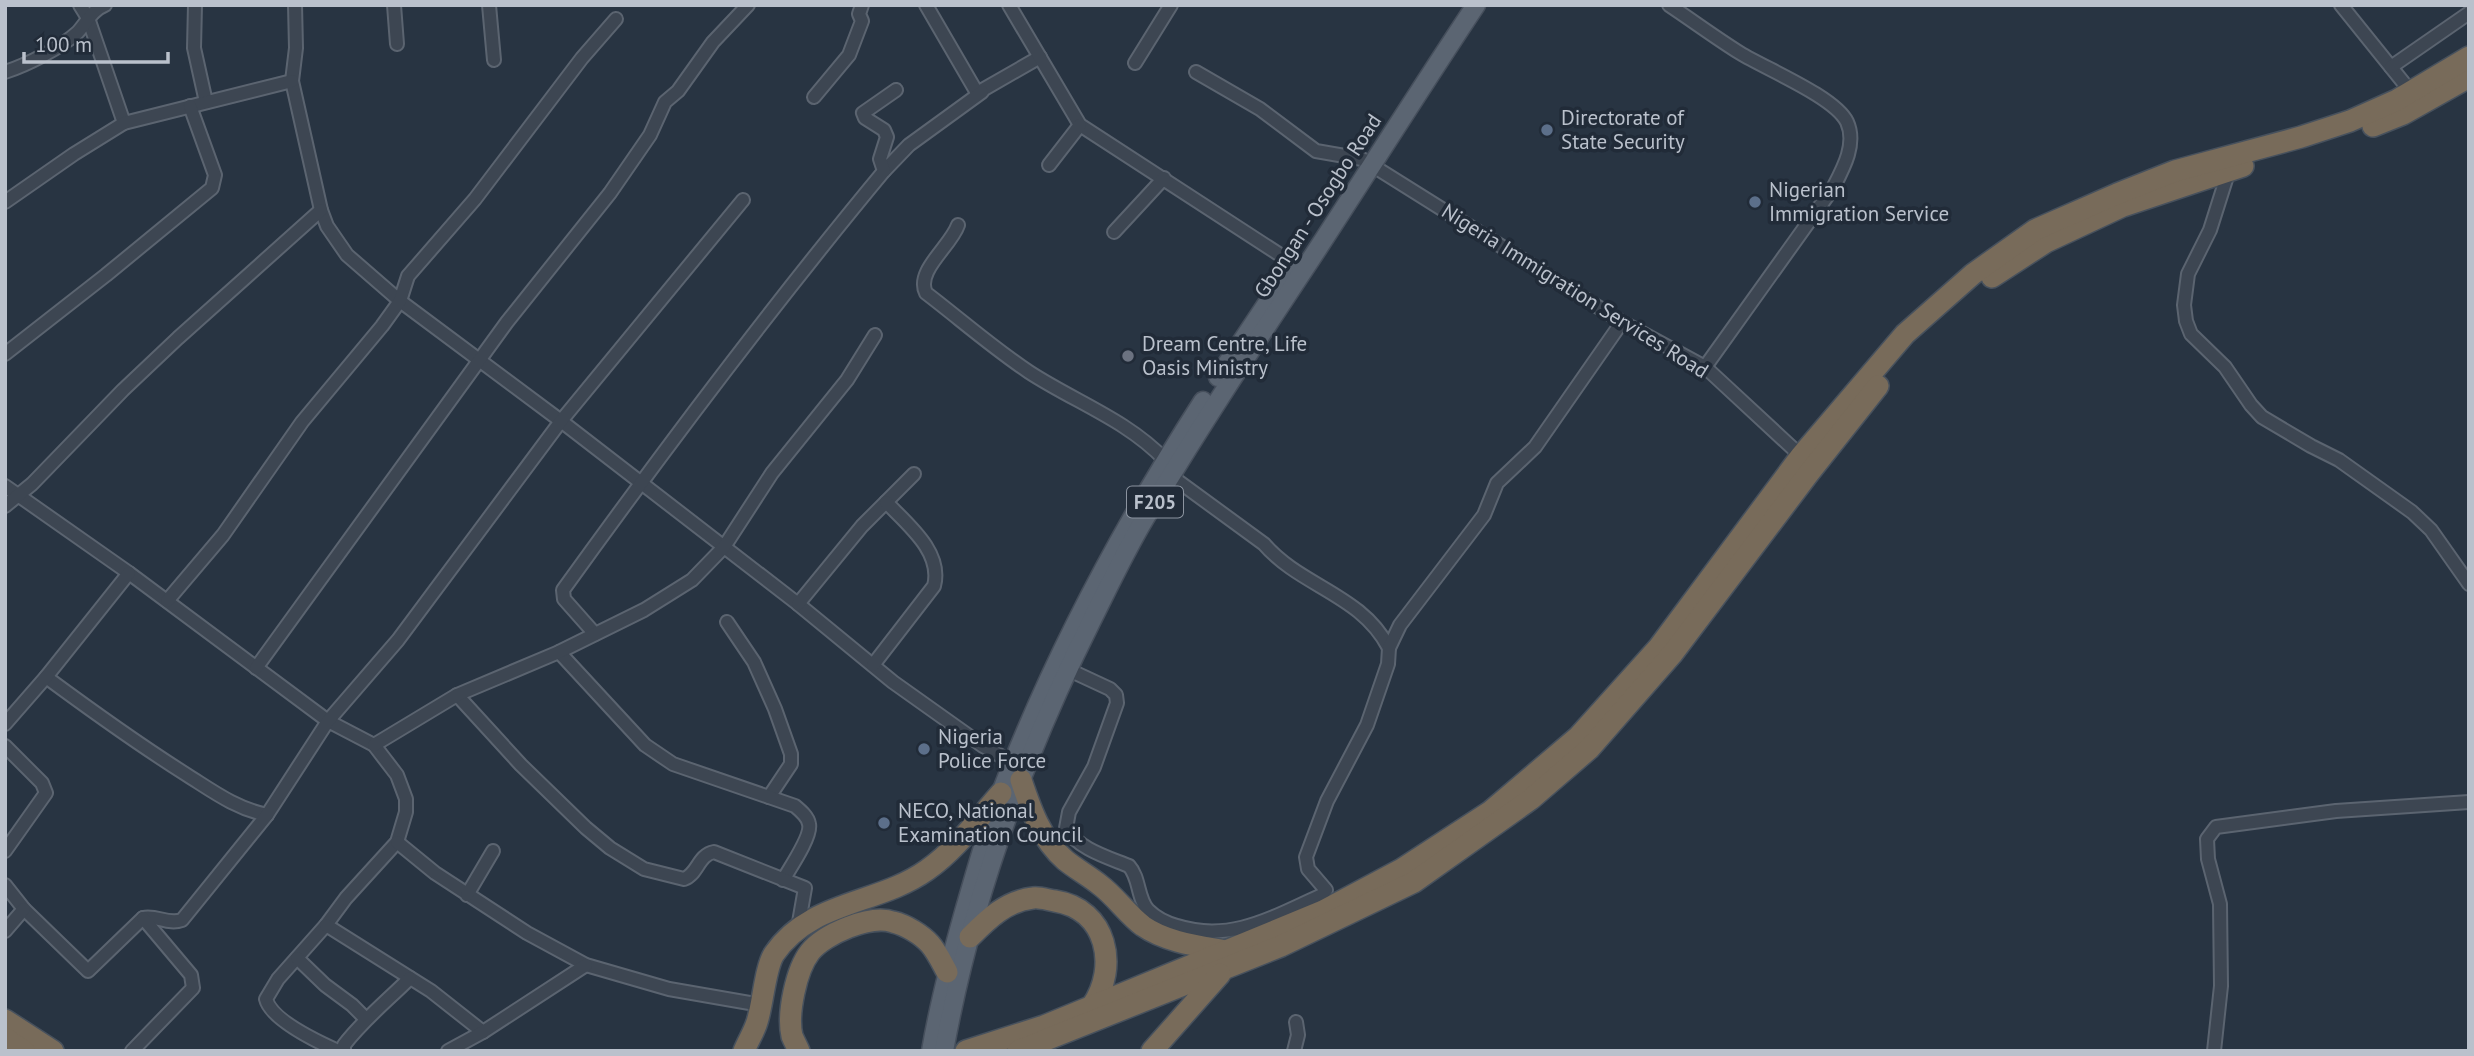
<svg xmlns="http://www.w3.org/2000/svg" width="2474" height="1056" viewBox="0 0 2474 1056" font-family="'PT Sans',sans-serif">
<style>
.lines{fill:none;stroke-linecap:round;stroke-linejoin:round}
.street-casing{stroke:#5b6470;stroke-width:16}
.primary-casing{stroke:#464f5c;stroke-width:21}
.highway-casing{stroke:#47515d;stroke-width:24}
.street{stroke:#3d4652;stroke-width:12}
.primary{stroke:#5b6572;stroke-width:18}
.highway{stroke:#786b5a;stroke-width:21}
.service-dot{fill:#5c6f8a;stroke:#212b38;stroke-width:2.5}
.worship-dot{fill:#6b7280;stroke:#212b38;stroke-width:2.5}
.labels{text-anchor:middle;stroke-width:7;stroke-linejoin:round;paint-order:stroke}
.shield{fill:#212b38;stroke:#8c94a0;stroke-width:2}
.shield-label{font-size:19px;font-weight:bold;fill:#bac1cc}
.poi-label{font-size:21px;fill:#bac1cc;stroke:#212b38;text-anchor:start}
.street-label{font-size:21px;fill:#bac1cc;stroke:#212b38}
</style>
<rect width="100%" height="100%" fill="#283442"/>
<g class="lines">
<g class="street-casing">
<g id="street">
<polyline points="80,5 88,18 124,123"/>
<polyline points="195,5 194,48 206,102"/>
<polyline points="295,5 296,48 292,81 321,210 327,226 347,255 400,301 561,421 798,604 893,682 983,746 1013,763"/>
<polyline points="394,5 397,44"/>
<polyline points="489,5 494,60"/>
<polyline points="926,5 976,91 979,92 1040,57"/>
<polyline points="1009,5 1080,125 1294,264"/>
<path d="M1669,5C1693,21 1716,38 1740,53C1766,69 1835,97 1847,122C1857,144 1843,169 1833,188L1705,367"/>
<polyline points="2341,5 2411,92"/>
<polyline points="1135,63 1171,5"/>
<polyline points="2391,67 2469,13"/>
<path d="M5,72C27,65 62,47 78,32C87,22 92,10 105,5"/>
<polyline points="1196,72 1260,109 1316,151 1362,159 1622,322 1705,367 1801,456"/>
<polyline points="814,97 849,55 862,21 859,14 862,5"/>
<polyline points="1049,165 1080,125"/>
<polyline points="2229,170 2210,230 2188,274 2184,305 2186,321 2191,334 2225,367 2251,405 2262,417 2311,446 2339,460 2412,512 2431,530 2469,584"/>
<polyline points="884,171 909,145 982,92"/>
<polyline points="5,202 74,154 124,123 292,81"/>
<path d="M958,225C951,246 915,271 926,293C960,319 993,348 1029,372C1075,402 1127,420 1165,460"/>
<polyline points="1114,232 1164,178"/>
<polyline points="5,354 106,275 212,188 215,175 190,106"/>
<path d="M1171,476L1264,544C1301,587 1361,594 1389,648"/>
<path d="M5,486L129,573L328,721L374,745L397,775L406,799V812L397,842L346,898L326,925L278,979L266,999C271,1020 318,1042 338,1051"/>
<polyline points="5,506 32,484 123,390 178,338 321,210"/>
<polyline points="167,601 223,535 302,422 382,326 400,301 408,276 475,199 582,58 616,19"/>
<polyline points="798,604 862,526 914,474"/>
<polyline points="727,622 754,662 775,709 791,754 791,764 769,797"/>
<path d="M595,634L564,599L563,590C666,447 772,306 884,171L880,159L887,137L884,130L865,118L863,113L896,90"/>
<path d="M559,652L645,745L673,764L795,806C801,811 808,817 809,824C812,836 790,868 783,880"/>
<path d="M873,665L934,586C943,552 907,524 886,502"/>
<polyline points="256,668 507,322 610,193 650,135 665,102 678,91 713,42 748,5"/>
<path d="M1067,669L1110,689L1116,695L1117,703L1094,767L1069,812L1066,828C1078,849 1107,857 1129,866C1140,878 1137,898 1148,910C1156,918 1166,923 1177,926C1231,943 1273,917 1322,895L1326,890L1308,869L1306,857L1327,801L1367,725L1388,664L1389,648L1400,625L1484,515L1497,483L1535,447L1622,322"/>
<path d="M46,677C92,711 138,744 187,775C214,792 235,808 267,815"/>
<path d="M457,695L521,765L586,828L610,848L644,869L684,879C698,874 698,855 714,852L805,888L798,928"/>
<polyline points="5,724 46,677 129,573"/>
<polyline points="374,745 457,695 559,652 644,610 692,580 724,547 772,473 847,380 875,335"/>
<polyline points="5,746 42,783 46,793 5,851"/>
<polyline points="397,842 435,873 527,933 586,965 669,989 761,1005"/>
<path d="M5,885L24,909L88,971L143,918C157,915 168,925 182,920L267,815L328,721L398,640L561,421L743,200"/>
<polyline points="467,895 493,851"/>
<polyline points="326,925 431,991 483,1032"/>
<polyline points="5,931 24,909"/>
<polyline points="297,958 325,985 352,1005 366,1019"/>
<polyline points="132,1051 193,988 191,975 143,918"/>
<path d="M344,1051V1045C363,1020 387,1001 410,978"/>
<polyline points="448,1051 483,1032 586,965"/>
<polyline points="1294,1051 1298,1035 1296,1022"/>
<polyline points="2214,1051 2221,986 2220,904 2208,859 2207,839 2216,827 2336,811 2469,802"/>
</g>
</g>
<g class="primary-casing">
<g id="primary">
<polyline points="1218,377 1290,269"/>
<path d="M931,1051C939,1004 951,958 964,912C976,871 987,830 1002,790C1054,654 1124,524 1203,401"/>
<path d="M944,1051C971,901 1024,756 1092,620C1109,586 1125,552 1144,520C1197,431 1254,345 1311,259C1366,175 1420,89 1476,5"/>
</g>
</g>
<g class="highway-casing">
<g id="highway">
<polyline points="2373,126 2403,114 2469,77"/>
<polyline points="1992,277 2046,242 2123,206 2243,166"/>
<path d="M1021,780C1031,810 1041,839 1065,860C1076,869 1089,876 1100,885C1116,897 1127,914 1143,926C1166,942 1198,946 1225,951"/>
<path d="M970,937C988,919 1006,901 1033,898C1040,897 1048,900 1055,901C1107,909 1119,967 1092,1006"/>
<polyline points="5,1020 53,1051"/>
<polyline points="5,1038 24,1051"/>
<path d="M744,1051C748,1041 754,1032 757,1022C763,1004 765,968 774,954C811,900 878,905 927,870C956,850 977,820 1001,793"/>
<path d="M799,1051C797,1046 794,1041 792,1036C787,1014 796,970 810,952C824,934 871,914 893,922C906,925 922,935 930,944C937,952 942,963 947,972"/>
<polyline points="966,1051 1044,1026 1323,911 1402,869 1491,811 1578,737 1659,647 1801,456 1905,334 1973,274 2035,230 2117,194 2175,171 2301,137 2350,121 2397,100 2469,57"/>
<polyline points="1018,1051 1281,946 1414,882 1531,799 1589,749 1673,653 1809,473 1878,386"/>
<polyline points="1152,1051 1220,974"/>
</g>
</g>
<use href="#street" class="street"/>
<use href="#primary" class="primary"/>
<use href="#highway" class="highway"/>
</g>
<g class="service-dot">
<circle cx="1547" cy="130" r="7"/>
<circle cx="1755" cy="202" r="7"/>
<circle cx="924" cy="749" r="7"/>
<circle cx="884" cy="823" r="7"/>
</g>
<circle class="worship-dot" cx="1128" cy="356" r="7"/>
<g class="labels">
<rect class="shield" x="1127" y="486.5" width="56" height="31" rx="5"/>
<g class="shield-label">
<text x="1155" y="509">F205</text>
</g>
<g class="poi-label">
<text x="1561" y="125">Directorate of<tspan x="1561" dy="24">State Security</tspan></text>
<text x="1769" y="197">Nigerian<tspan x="1769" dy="24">Immigration Service</tspan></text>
<text x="1142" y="351">Dream Centre, Life<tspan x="1142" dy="24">Oasis Ministry</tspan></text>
<text x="938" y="744">Nigeria<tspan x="938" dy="24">Police Force</tspan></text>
<text x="898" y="818">NECO, National<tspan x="898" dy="24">Examination Council</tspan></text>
</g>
<g class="street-label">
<text transform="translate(1318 206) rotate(-57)" y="7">Gbongan - Osogbo Road</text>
<text transform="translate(1575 291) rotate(32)" y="7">Nigeria Immigration Services Road</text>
</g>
</g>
<rect width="2474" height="1056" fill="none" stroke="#bac1cc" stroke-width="14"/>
<path d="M24 52v10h144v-10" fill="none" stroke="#bac1cc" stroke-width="3.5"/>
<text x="35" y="52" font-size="21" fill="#bac1cc" stroke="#212b38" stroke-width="5" paint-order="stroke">100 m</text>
</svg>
